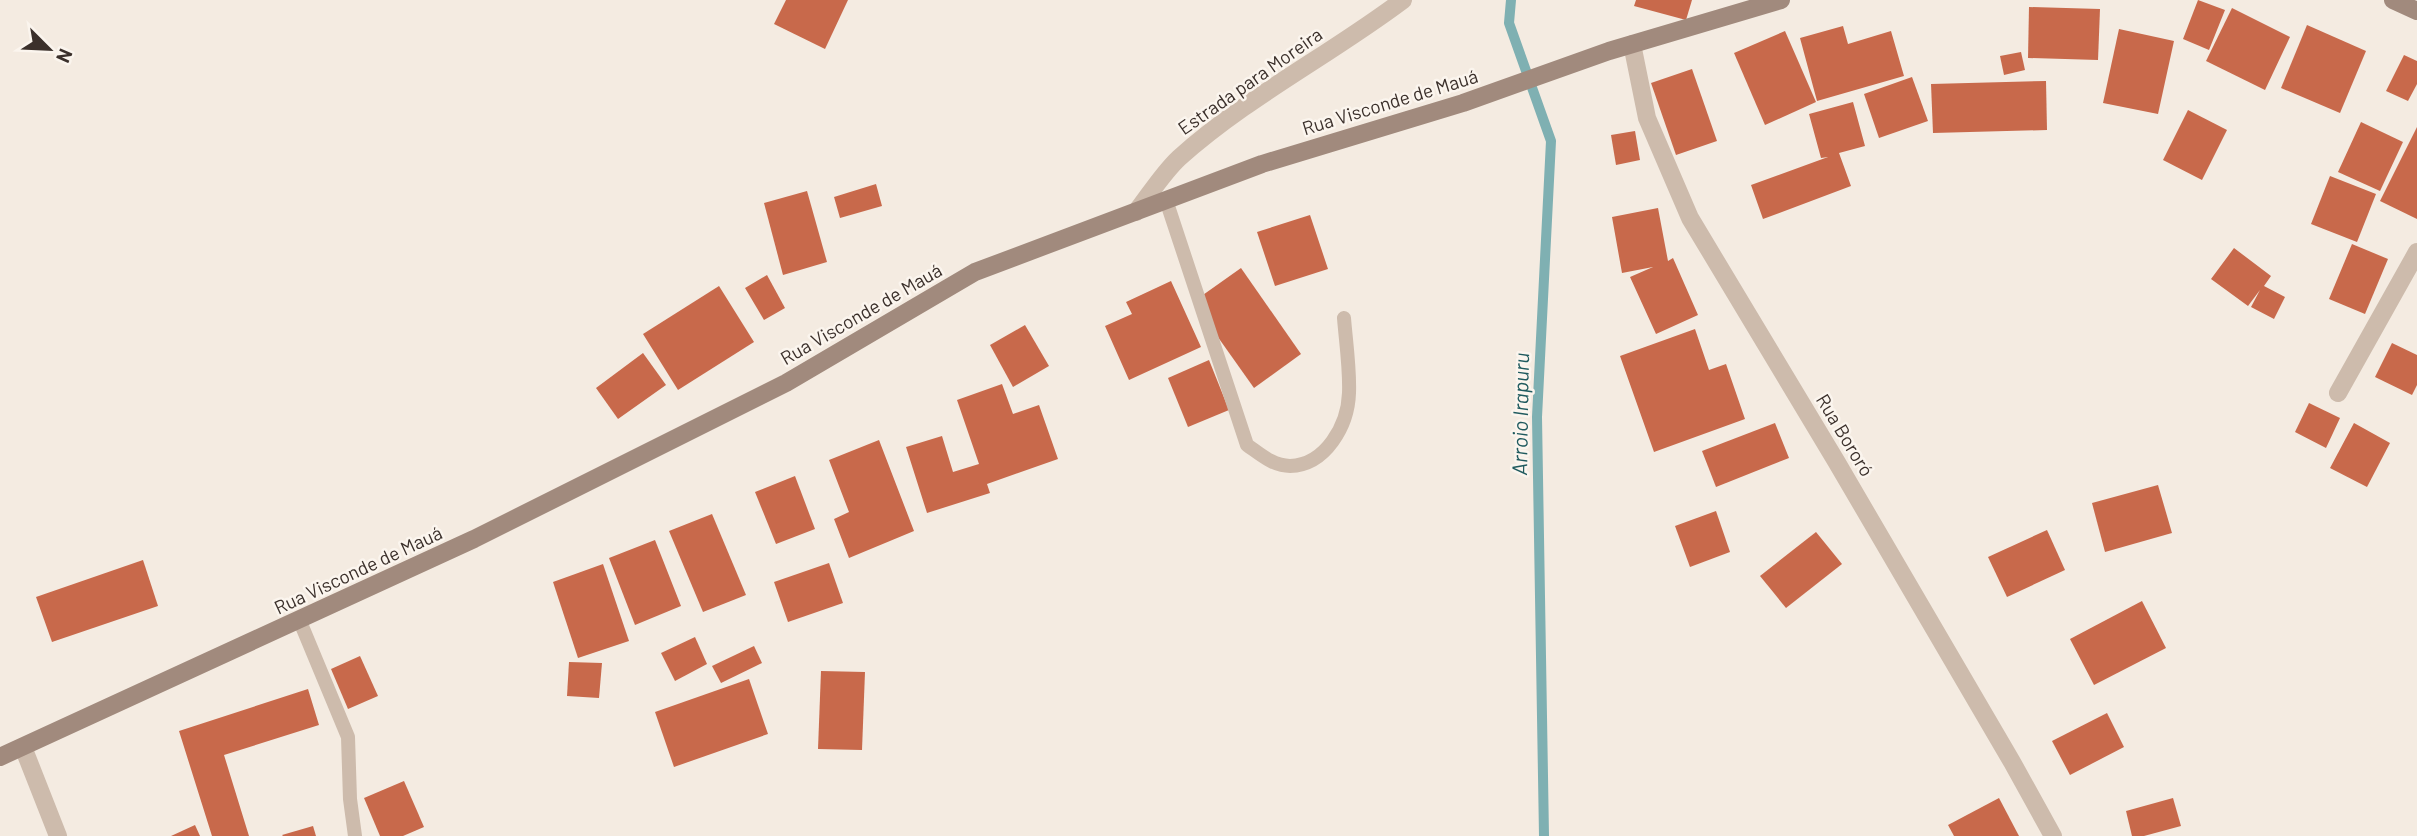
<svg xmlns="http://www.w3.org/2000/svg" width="2417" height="836" viewBox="0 0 2417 836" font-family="Barlow,sans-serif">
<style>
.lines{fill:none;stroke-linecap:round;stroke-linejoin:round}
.stream{stroke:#7fb0b2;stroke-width:10}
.building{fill:#c8694b}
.service{stroke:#cdbbac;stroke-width:14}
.minor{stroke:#cdbbac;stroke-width:18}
.tertiary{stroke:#cdbbac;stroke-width:18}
.secondary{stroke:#a18a7d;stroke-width:18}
.labels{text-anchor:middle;stroke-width:5;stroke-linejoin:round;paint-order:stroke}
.street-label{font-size:19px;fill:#3b302b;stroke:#fbf5ee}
.water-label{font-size:21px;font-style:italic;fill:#1f5a5e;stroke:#fbf5ee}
</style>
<rect width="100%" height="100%" fill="#f4ebe1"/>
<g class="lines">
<polyline class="stream" points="1511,0 1509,23 1551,141 1537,417 1544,836"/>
</g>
<g class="building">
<polygon points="786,0 848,0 825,49 774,24"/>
<polygon points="1636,0 1692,0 1686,20 1634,6"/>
<polygon points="2198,0 2225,10 2209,50 2183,39"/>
<polygon points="2029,7 2100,9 2098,60 2028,58"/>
<polygon points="2232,8 2290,37 2265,90 2206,61"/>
<polygon points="2307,25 2366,51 2340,113 2281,88"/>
<polygon points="1843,26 1848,44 1891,31 1904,76 1817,101 1800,38"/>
<polygon points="2119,29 2174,41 2158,114 2103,103"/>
<polygon points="1785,31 1816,102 1765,125 1734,53"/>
<polygon points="2021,52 2025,70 2004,75 2000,56"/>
<polygon points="2404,55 2417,61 2417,84 2408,101 2386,91"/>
<polygon points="1692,69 1717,141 1676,155 1651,83"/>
<polygon points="1912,77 1928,121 1879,138 1864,94"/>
<polygon points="2046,81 2047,130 1933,133 1931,84"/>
<polygon points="1853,102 1865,146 1839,153 1851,186 1763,219 1751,185 1828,157 1821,158 1809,114"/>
<polygon points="2188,110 2227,130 2202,180 2163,160"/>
<polygon points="2361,122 2403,142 2380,191 2338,172"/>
<polygon points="2417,127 2417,219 2380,201"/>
<polygon points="1635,131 1640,160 1616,165 1611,135"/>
<polygon points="2330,176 2376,194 2357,242 2311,224"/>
<polygon points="876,184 882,206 840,218 834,197"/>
<polygon points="807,191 827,262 783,275 764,203"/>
<polygon points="1658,208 1668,261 1673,258 1698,315 1656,334 1630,277 1653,267 1622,273 1612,217"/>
<polygon points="1310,215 1328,269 1275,286 1257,232"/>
<polygon points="2352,244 2388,259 2365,314 2329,299"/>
<polygon points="2234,248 2271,276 2264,286 2285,297 2274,319 2251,307 2260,290 2248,306 2211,279"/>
<polygon points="1241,268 1301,354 1254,388 1193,302"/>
<polygon points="767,275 785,308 764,320 745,288"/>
<polygon points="1171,281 1201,347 1129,380 1105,326 1132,314 1126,302"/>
<polygon points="719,286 754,342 678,390 643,334"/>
<polygon points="1025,325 1049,366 1013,387 990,345"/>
<polygon points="1695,329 1709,370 1726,364 1745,419 1654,452 1620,356"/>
<polygon points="2392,343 2417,355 2417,385 2412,395 2375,377"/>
<polygon points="643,353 666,385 618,419 596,388"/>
<polygon points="1209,360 1229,410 1188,427 1168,378"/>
<polygon points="1002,384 1013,414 1039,405 1058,459 987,484 990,493 927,513 906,447 942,436 953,472 979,464 957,400"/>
<polygon points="2309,403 2340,418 2326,448 2295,432"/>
<polygon points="1775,423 1789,458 1716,487 1702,451"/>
<polygon points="2354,423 2390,443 2367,487 2330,468"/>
<polygon points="879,440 914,531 849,558 834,519 849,512 829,460"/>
<polygon points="795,476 815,529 776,544 755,492"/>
<polygon points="2158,485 2172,533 2105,552 2092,503"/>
<polygon points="1716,511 1730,552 1690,567 1675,526"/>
<polygon points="712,514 746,595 703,612 669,531"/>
<polygon points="2047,530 2065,570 2007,597 1988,557"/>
<polygon points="1816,532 1842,564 1786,608 1760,576"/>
<polygon points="655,540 681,606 635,625 609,558"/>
<polygon points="143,560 158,606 52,642 36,597"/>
<polygon points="829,563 843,603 788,622 774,582"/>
<polygon points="603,564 629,641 578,658 553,582"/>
<polygon points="2142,601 2166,648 2094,685 2070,639"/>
<polygon points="695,637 707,664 675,681 661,653"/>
<polygon points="754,646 762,663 721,683 712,666"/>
<polygon points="360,656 378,696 348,709 331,669"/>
<polygon points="569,662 602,663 599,698 567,696"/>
<polygon points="821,671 865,672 862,750 818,749"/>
<polygon points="749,679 768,734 674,767 655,712"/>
<polygon points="308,689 319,725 224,755 249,836 212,836 179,731"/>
<polygon points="2107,713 2124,747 2070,775 2052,741"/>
<polygon points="404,781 424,827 403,836 380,836 364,798"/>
<polygon points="1999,798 2019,836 1954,836 1948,825"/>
<polygon points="2173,798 2181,826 2144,836 2132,836 2126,811"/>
<polygon points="195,825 200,836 171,836"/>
<polygon points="313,826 316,836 283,836 282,835"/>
</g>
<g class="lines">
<g class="service">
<path d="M1166,200L1247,445C1260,454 1273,466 1290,466C1326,465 1348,425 1349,393C1350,369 1346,343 1344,318"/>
<polyline points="299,619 348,737 350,799 355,836"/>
</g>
<g class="minor">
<polyline points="1632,44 1647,118 1690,218 1836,461 2012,762 2053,836"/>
<polyline points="2338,393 2417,252"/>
<polyline points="23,747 58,836"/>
</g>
<path class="tertiary" d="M1136,212C1150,194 1163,173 1179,158C1247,97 1330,55 1403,0"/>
<g class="secondary">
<polyline points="2393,0 2417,11"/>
<polyline points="0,757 474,539 786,383 975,272 1262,164 1463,103 1609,51 1781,0"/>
</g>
</g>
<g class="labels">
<g class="street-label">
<text transform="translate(1250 81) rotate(-35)" y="7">Estrada para Moreira</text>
<text transform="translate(1390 102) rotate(-17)" y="7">Rua Visconde de Mauá</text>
<text transform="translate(861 314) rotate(-30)" y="7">Rua Visconde de Mauá</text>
<text transform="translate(1845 435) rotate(59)" y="7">Rua Bororó</text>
<text transform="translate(358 570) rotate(-25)" y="7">Rua Visconde de Mauá</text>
</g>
<g class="water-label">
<text transform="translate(1521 414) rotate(-89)" y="7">Arroio Irapuru</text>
</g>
</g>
<g transform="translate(49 49) rotate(114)" stroke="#fbf5ee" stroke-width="5" paint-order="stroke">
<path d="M0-5L12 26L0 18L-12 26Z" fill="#3b302b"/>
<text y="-10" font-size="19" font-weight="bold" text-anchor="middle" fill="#3b302b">N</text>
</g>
</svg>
